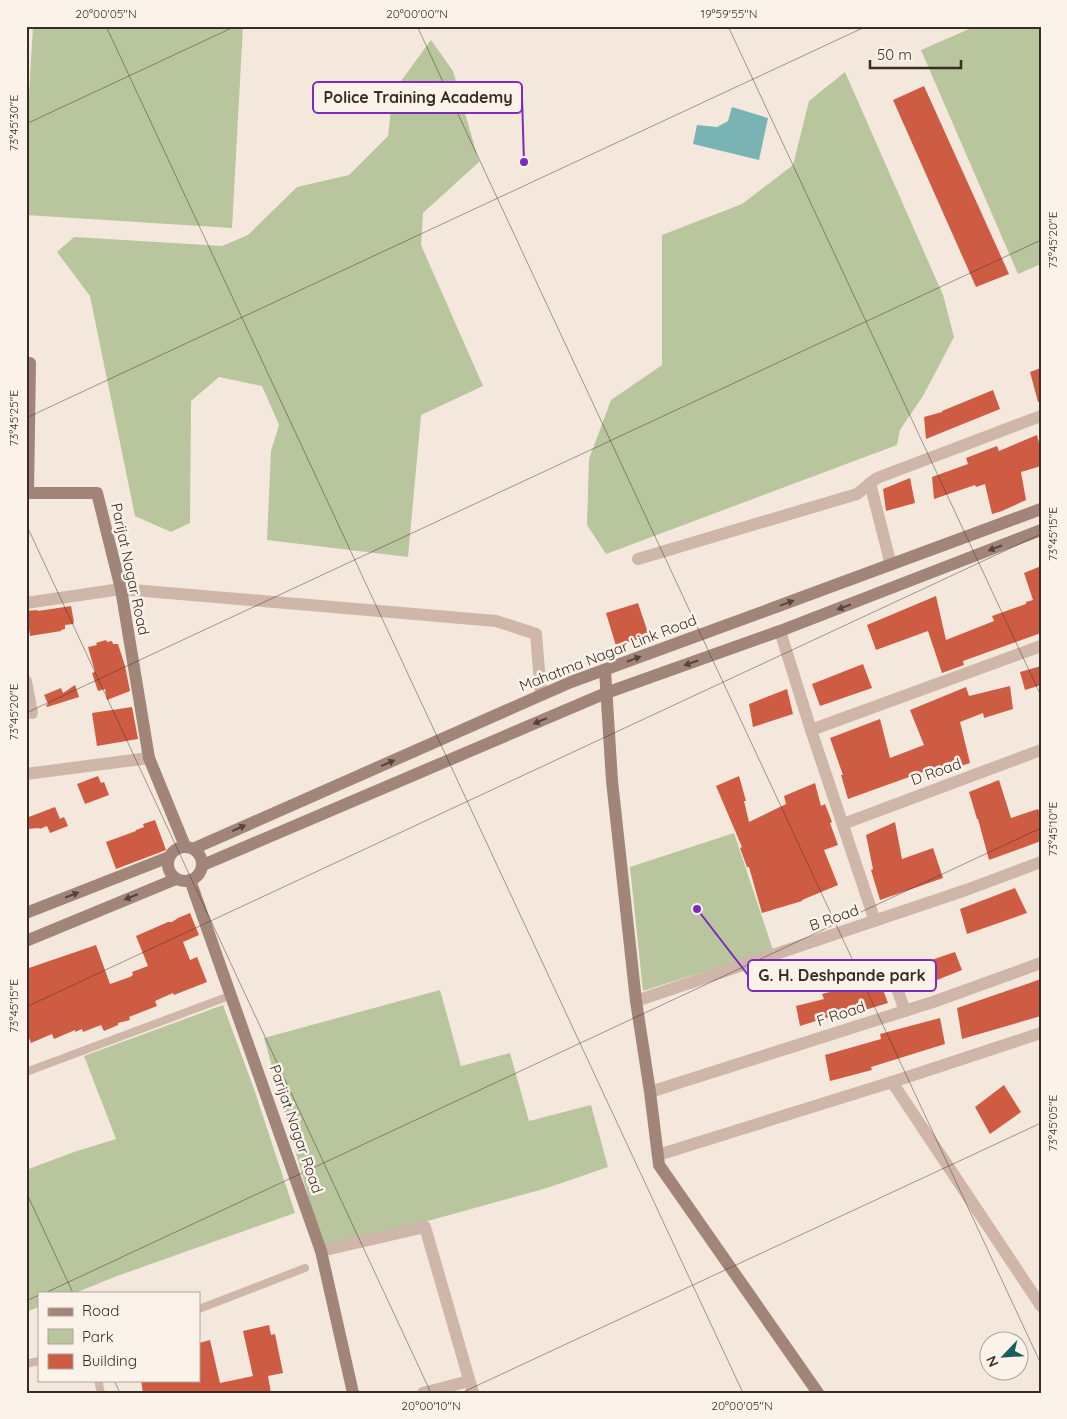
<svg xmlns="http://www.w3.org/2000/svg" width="1067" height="1419" viewBox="0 0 1067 1419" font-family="Quicksand,sans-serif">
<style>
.green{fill:#b9c59c}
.water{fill:#7ab3b3}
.building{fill:#ce5c42}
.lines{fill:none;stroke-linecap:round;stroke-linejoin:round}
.lane{stroke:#ceb7a8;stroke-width:8}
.street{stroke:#ceb7a8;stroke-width:12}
.secondary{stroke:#a28579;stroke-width:12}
.oneway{fill:#54433d}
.ticks{fill:none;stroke:#3a2d29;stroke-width:1;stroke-opacity:0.45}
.labels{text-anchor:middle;stroke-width:5;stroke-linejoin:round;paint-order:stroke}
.street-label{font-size:15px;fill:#3a2d29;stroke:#fbf3ea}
.leader{fill:none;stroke:#7b2cbf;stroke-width:2}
.callout-dot{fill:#7b2cbf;stroke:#fbf3ea;stroke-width:2}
.callout{fill:#fbf3ea;stroke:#7b2cbf;stroke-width:2}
.callout-label{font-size:16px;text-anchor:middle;font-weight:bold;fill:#3a2d29}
.neatline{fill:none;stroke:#3a2d29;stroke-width:2}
.ticks-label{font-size:12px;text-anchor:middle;fill:#3a2d29}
</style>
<rect width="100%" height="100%" fill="#f4e8dd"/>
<g class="green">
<polygon points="33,26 243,26 232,228 26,215 26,146"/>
<polygon points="976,26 1041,26 1041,264 1018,274 921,50"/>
<polygon points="431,40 453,71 479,162 423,213 421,245 483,386 421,415 408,557 267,540 271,451 279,425 262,386 219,377 191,401 190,523 171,532 135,516 90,296 57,252 74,237 222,246 248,235 297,187 349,175 388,136 393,92"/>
<polygon points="845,72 943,295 954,337 923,396 900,430 897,445 606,554 587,525 589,459 611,400 662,365 662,235 742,204 793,165 809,101"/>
<polygon points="734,833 773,950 643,991 630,867"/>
<polygon points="440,990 461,1066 510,1053 529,1121 591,1105 608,1167 547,1188 323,1250 264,1038"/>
<polygon points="223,1005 254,1089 295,1213 117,1276 75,1293 39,1293 39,1307 26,1312 26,1170 74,1152 116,1139 84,1056"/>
</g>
<polygon class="water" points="732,107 768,118 759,160 693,144 697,125 717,127 728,121"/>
<g class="building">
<polygon points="924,86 1009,274 976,287 893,100"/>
<polygon points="1041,368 1041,402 1038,402 1030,372"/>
<polygon points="993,390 1000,409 926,439 924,417 942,412 942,411"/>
<polygon points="1037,435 1041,451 1041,466 1021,472 1026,500 1002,511 992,514 985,484 976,487 975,485 934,499 932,477 968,464 966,458 997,446 999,451"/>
<polygon points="910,478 915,503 886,511 883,489"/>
<polygon points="1041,566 1041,633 963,661 964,665 942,673 928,631 876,650 867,625 936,596 946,640 994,621 992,616 1026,604 1026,602 1033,600 1024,573"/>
<polygon points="638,603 649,636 616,646 606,613"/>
<polygon points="71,606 74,622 73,624 65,625 65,629 61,630 61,631 30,636 28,621 26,621 26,611 37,610 38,611"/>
<polygon points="106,640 107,642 112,641 113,644 118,644 125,666 130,691 107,700 105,689 98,691 92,673 95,672 88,647 97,645 96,643"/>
<polygon points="863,664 872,688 820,706 812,684"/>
<polygon points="1041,666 1041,685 1025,690 1020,672"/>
<polygon points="75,685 79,697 47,707 46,705 48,704 44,695 61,688 63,693"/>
<polygon points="1010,686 1013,709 984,718 983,713 960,722 970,763 925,778 923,772 848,799 841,775 843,775 830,738 880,719 890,758 924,745 910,710 966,687 969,696"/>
<polygon points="787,689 793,714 753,727 749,704"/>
<polygon points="132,707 138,739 97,746 92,713"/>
<polygon points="98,776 101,783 104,782 109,795 85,804 77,784"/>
<polygon points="739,776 746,801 744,801 749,822 786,804 784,796 815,783 821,806 825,804 832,822 830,823 838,845 824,850 838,885 802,900 802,901 762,913 749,867 747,867 740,848 742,847 716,786"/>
<polygon points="999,780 1011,818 1038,809 1041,816 1041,841 989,860 978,819 977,819 969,792"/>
<polygon points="55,807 60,819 64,817 68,826 50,833 47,826 40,829 39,828 26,829 26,818"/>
<polygon points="155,820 166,850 116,869 106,842 136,831 136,830 144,827 143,824"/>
<polygon points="895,822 902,859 933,848 943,878 880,900 871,870 873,869 866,835"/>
<polygon points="1015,888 1027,913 967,934 960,909"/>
<polygon points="190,913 199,935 183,942 190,960 197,957 207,982 174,995 173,993 155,1001 157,1006 129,1017 130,1020 118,1023 118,1025 104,1031 101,1025 83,1032 82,1029 75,1032 75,1030 54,1039 52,1034 31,1043 29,1038 26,1040 26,969 96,945 110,984 130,977 133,975 132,972 148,966 136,936 168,922 172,922 178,918"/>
<polygon points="955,952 962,970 907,992 899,971"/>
<polygon points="877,974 888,1003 865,1010 864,1009 822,1019 800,1026 796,1006 824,999 822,994 857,985 856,980"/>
<polygon points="1041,979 1041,1016 962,1039 957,1008"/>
<polygon points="940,1018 945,1044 871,1067 872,1070 830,1081 825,1055 881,1039 880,1034"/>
<polygon points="1004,1085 1021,1112 990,1134 975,1107"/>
<polygon points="269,1325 271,1335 275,1334 283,1373 268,1376 271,1393 143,1393 141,1380 199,1380 199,1343 210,1340 220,1383 253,1376 243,1331"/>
</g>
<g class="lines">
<g class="lane">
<polyline points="26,1072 232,995"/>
<polyline points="199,1309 305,1268"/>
<polyline points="26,1364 39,1361"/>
<polyline points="98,1380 101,1393"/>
</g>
<g class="street">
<polyline points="870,483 891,565"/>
<polyline points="638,559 857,494 877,478 1041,416"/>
<polyline points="26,603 121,589 496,621 536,634 541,694"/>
<polyline points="780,631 811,730 875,921"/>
<polyline points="26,681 32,713"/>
<polyline points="811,730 1041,646"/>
<polyline points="26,774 149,758"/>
<polyline points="843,824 1041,750"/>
<polyline points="890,969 905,1011"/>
<polyline points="636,1001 966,890 1041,862"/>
<polyline points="892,1082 1041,1306"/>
<polyline points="650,1092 936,1001 1041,963"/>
<polyline points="658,1155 892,1082 1041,1033"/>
<polyline points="321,1251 425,1227 473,1393"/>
<polyline points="423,1393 469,1381"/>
</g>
<g class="secondary">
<polyline points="26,363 30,363 28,493 97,493 121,589 149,758 185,846"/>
<polyline points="605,670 612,781 636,1001 650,1092 659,1165 818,1393"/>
<circle cx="185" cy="864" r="17"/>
<polyline points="195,848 571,682 773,608 1041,509"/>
<polyline points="203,865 606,693 780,631 1041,530"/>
<polyline points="190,880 321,1251 353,1393"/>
<polyline points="26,913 169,857"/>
<polyline points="26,941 176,879"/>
</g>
</g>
<defs><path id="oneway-solid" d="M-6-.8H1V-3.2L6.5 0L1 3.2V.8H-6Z" transform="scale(1.25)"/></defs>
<g class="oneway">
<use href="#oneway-solid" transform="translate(995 548) rotate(159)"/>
<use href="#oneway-solid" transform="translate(787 603) rotate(-20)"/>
<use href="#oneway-solid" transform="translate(844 607) rotate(159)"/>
<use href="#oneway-solid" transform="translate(634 659) rotate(-20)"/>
<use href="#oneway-solid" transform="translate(691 663) rotate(161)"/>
<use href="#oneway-solid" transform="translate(540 721) rotate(157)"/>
<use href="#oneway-solid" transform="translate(388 763) rotate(-24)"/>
<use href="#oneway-solid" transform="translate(239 828) rotate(-24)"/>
<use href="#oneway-solid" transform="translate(72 895) rotate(-21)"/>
<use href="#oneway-solid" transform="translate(131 897) rotate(158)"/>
</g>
<path class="ticks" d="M106,26L743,1393M417,26L1041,1364M728,26L1041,696M1040,26L1041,29M26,124L236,26M26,418L867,26M26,524L431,1393M26,713L1041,240M26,1007L1041,534M26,1192L73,1293M45,1293L1041,828M26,1301L39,1295M114,1380L120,1393M461,1393L1041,1123"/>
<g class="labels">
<g class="street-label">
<text transform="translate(130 569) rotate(78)" y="5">Parijat Nagar Road</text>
<text transform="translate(608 653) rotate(-21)" y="5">Mahatma Nagar Link Road</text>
<text transform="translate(936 772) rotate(-20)" y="5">D Road</text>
<text transform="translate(834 918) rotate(-19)" y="5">B Road</text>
<text transform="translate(841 1014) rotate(-18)" y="5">F Road</text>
<text transform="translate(296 1129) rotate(71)" y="5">Parijat Nagar Road</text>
</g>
</g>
<path class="leader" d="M524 162L522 97M697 909L748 975"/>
<g class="callout-dot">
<circle cx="524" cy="162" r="5"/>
<circle cx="697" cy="909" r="5"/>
</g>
<g class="callout">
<rect x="313" y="82" width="209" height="31" rx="5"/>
<rect x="748" y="960" width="188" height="31" rx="5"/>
</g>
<g class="callout-label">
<text x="418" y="103">Police Training Academy</text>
<text x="842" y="981">G. H. Deshpande park</text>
</g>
<rect width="1067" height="1419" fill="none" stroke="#fbf3ea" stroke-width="55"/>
<rect x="38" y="1292" width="162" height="90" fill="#fbf3ea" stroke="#aea49d"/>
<rect x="48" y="1308" width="25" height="8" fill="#a28579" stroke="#aea49d"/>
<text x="82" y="1316" font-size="15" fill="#3a2d29">Road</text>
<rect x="48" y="1329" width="25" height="15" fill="#b9c59c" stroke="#aea49d"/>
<text x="82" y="1342" font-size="15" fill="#3a2d29">Park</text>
<rect x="48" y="1354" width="25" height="15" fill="#ce5c42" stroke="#aea49d"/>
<text x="82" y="1366" font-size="15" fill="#3a2d29">Building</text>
<g transform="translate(1004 1356) rotate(245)"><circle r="24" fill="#fbf3ea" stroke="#aea49d"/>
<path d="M0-4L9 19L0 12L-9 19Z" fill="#1b5e5f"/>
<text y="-8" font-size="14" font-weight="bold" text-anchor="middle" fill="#3a2d29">N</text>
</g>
<path d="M870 60v8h91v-8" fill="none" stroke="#3a2d29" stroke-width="2.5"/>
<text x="877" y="60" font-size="15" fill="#3a2d29" stroke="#fbf3ea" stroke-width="4" paint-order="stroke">50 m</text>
<rect x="28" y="28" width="1012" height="1364" class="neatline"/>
<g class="ticks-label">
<text x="106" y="18">20°00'05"N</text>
<text x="417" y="18">20°00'00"N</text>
<text x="729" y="18">19°59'55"N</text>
<text transform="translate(14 123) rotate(-90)" y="4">73°45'30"E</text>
<text transform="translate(1053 240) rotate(-90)" y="4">73°45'20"E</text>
<text transform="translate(14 418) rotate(-90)" y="4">73°45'25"E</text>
<text transform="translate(1053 534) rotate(-90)" y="4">73°45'15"E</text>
<text transform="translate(14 712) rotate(-90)" y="4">73°45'20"E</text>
<text transform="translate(1053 829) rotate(-90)" y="4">73°45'10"E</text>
<text transform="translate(14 1006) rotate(-90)" y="4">73°45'15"E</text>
<text transform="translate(1053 1123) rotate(-90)" y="4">73°45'05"E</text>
<text x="431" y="1410">20°00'10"N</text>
<text x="742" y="1410">20°00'05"N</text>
</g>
</svg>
